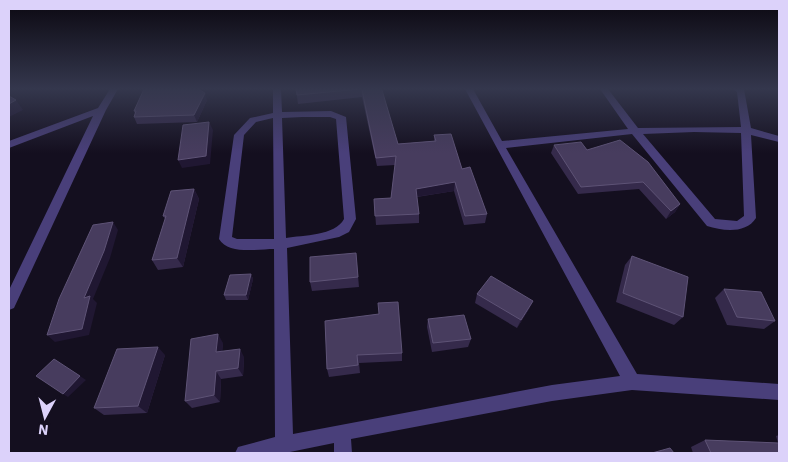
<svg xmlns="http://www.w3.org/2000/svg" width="788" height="462" viewBox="0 0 788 462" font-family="'IBM Plex Sans',sans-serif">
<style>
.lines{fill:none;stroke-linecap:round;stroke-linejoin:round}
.street{fill:#493f7a;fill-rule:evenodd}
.wall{fill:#352a4b}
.shaded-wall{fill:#201732}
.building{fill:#473c5e;stroke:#5e5376}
</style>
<rect width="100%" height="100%" fill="#140f1f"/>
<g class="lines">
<g class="street">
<polygon points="110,89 118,89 106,110 14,308 9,310 9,290 93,116 9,148 9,141 98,108"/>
<path d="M273,89H281L282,112L331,111L346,117L356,219L349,232L339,237L287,248L293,434L552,385L620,376L465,89H473L502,141L628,129L600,89H608L638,128L741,127L737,92L733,89H744L751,128L779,136V142L751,135L756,218C746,234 723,231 707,226L632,134L506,148L637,374L779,384V400L632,390L552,401L351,439L352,453H334V443L285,453H235L238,447L275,437L274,249C258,249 228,255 219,239L234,135L250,118L273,113ZM302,117H330L336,119L344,219C335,236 303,235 286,238L282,118ZM273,118L274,239H237L232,237L244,135L256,122ZM694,132L741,133L744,216L737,221L715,219L643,134Z"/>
</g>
</g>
<g class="wall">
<polygon points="296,89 369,89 398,144 434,141 434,135 462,169 487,214 485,223 464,225 454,191 417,197 419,214 419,223 376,225 374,199 391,198 395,165 377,166 362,97 298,104"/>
<polygon points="207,100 197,122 137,124 134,117 135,114 134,111"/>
<polygon points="620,140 680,204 675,212 666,219 639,189 578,194 551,153 554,145 587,150"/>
<polygon points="194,189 199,199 183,267 158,270 152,260 165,219 163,216"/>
<polygon points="356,253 359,287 312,291 310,282"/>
<polygon points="632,256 683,317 674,325 616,302 625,265"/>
<polygon points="251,274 253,279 248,300 226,300 224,295"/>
<polygon points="724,289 775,321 764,329 727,325 715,298"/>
<polygon points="477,294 533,301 529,309 517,328 475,303"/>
<polygon points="428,319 471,339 468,347 432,352 427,327"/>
<polygon points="325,321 402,353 402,361 359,363 360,373 329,377 327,369"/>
<polygon points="223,343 222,351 244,357 243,376 221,379 220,402 192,408 185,401"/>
<polygon points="165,355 147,413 104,415 94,408"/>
<polygon points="779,435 779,453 693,453 691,447 705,440 778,443 776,436"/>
</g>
<g class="shaded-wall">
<polygon points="205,93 207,100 197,122 194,115"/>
<polygon points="16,100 23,110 9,117 9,104"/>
<polygon points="209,122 213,130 210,164 182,168 178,160"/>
<polygon points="455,182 454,191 415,197 416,189"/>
<polygon points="194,189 199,199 183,267 177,258"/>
<polygon points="680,204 675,212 666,219 671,211"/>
<polygon points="113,222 118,230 110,258 93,299 97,303 89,335 55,342 47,335 84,298"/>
<polygon points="251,274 253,279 248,300 246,295"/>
<polygon points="533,301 529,309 517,328 521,320"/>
<polygon points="218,334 223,343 222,360 216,352"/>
<polygon points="158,347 165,355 147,413 138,406"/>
<polygon points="240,349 244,357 243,376 238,368"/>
<polygon points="216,371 221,379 220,402 214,395"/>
<polygon points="80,376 86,380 68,397 63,394"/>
</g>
<g class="building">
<polygon points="144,89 198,89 205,93 194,115 134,117 136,111 134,111"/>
<polygon points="296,89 360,89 297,95"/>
<polygon points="362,90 382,90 398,144 436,141 434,135 451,134 462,169 470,167 487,214 465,216 455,182 416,189 419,214 375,216 374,199 391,198 396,156 376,158"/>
<polygon points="9,96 16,100 9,104"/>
<polygon points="209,122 206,156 178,160 183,125"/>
<polygon points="620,140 648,162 680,204 671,211 643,182 581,187 554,145 581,142 587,150"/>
<polygon points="194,189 177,258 152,260 166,216 163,216 171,191"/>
<polygon points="113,222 104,251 84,298 90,296 82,329 47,335 59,299 93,225"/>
<polygon points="356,253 358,277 310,282 310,257"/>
<polygon points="632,256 688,277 683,317 623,293"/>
<polygon points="251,274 246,295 224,295 230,275"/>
<polygon points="491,276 533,301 521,320 477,294"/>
<polygon points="724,289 761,292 775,321 737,317"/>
<polygon points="398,302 402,353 357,355 358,365 327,369 325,321 379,314 378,303"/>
<polygon points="464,315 471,339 433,343 428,319"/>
<polygon points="218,334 216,352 240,349 238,368 216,371 214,395 185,401 191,339"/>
<polygon points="158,347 138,406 94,408 117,349"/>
<polygon points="54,359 80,376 63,394 36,376"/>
<polygon points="705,440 779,443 779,453 711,453"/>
<polygon points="670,448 674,453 652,453"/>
</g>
<linearGradient id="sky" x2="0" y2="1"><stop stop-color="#0b0811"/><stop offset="0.58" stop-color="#34374d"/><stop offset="1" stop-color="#34374d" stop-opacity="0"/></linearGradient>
<rect width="788" height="153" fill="url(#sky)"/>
<rect width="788" height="462" fill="none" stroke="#dcd2fa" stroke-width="20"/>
<g transform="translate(45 417) rotate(187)" stroke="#140f1f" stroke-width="4" paint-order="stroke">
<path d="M0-4L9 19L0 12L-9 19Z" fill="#dcd2fa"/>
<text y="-8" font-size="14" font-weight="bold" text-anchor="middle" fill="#dcd2fa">N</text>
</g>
</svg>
